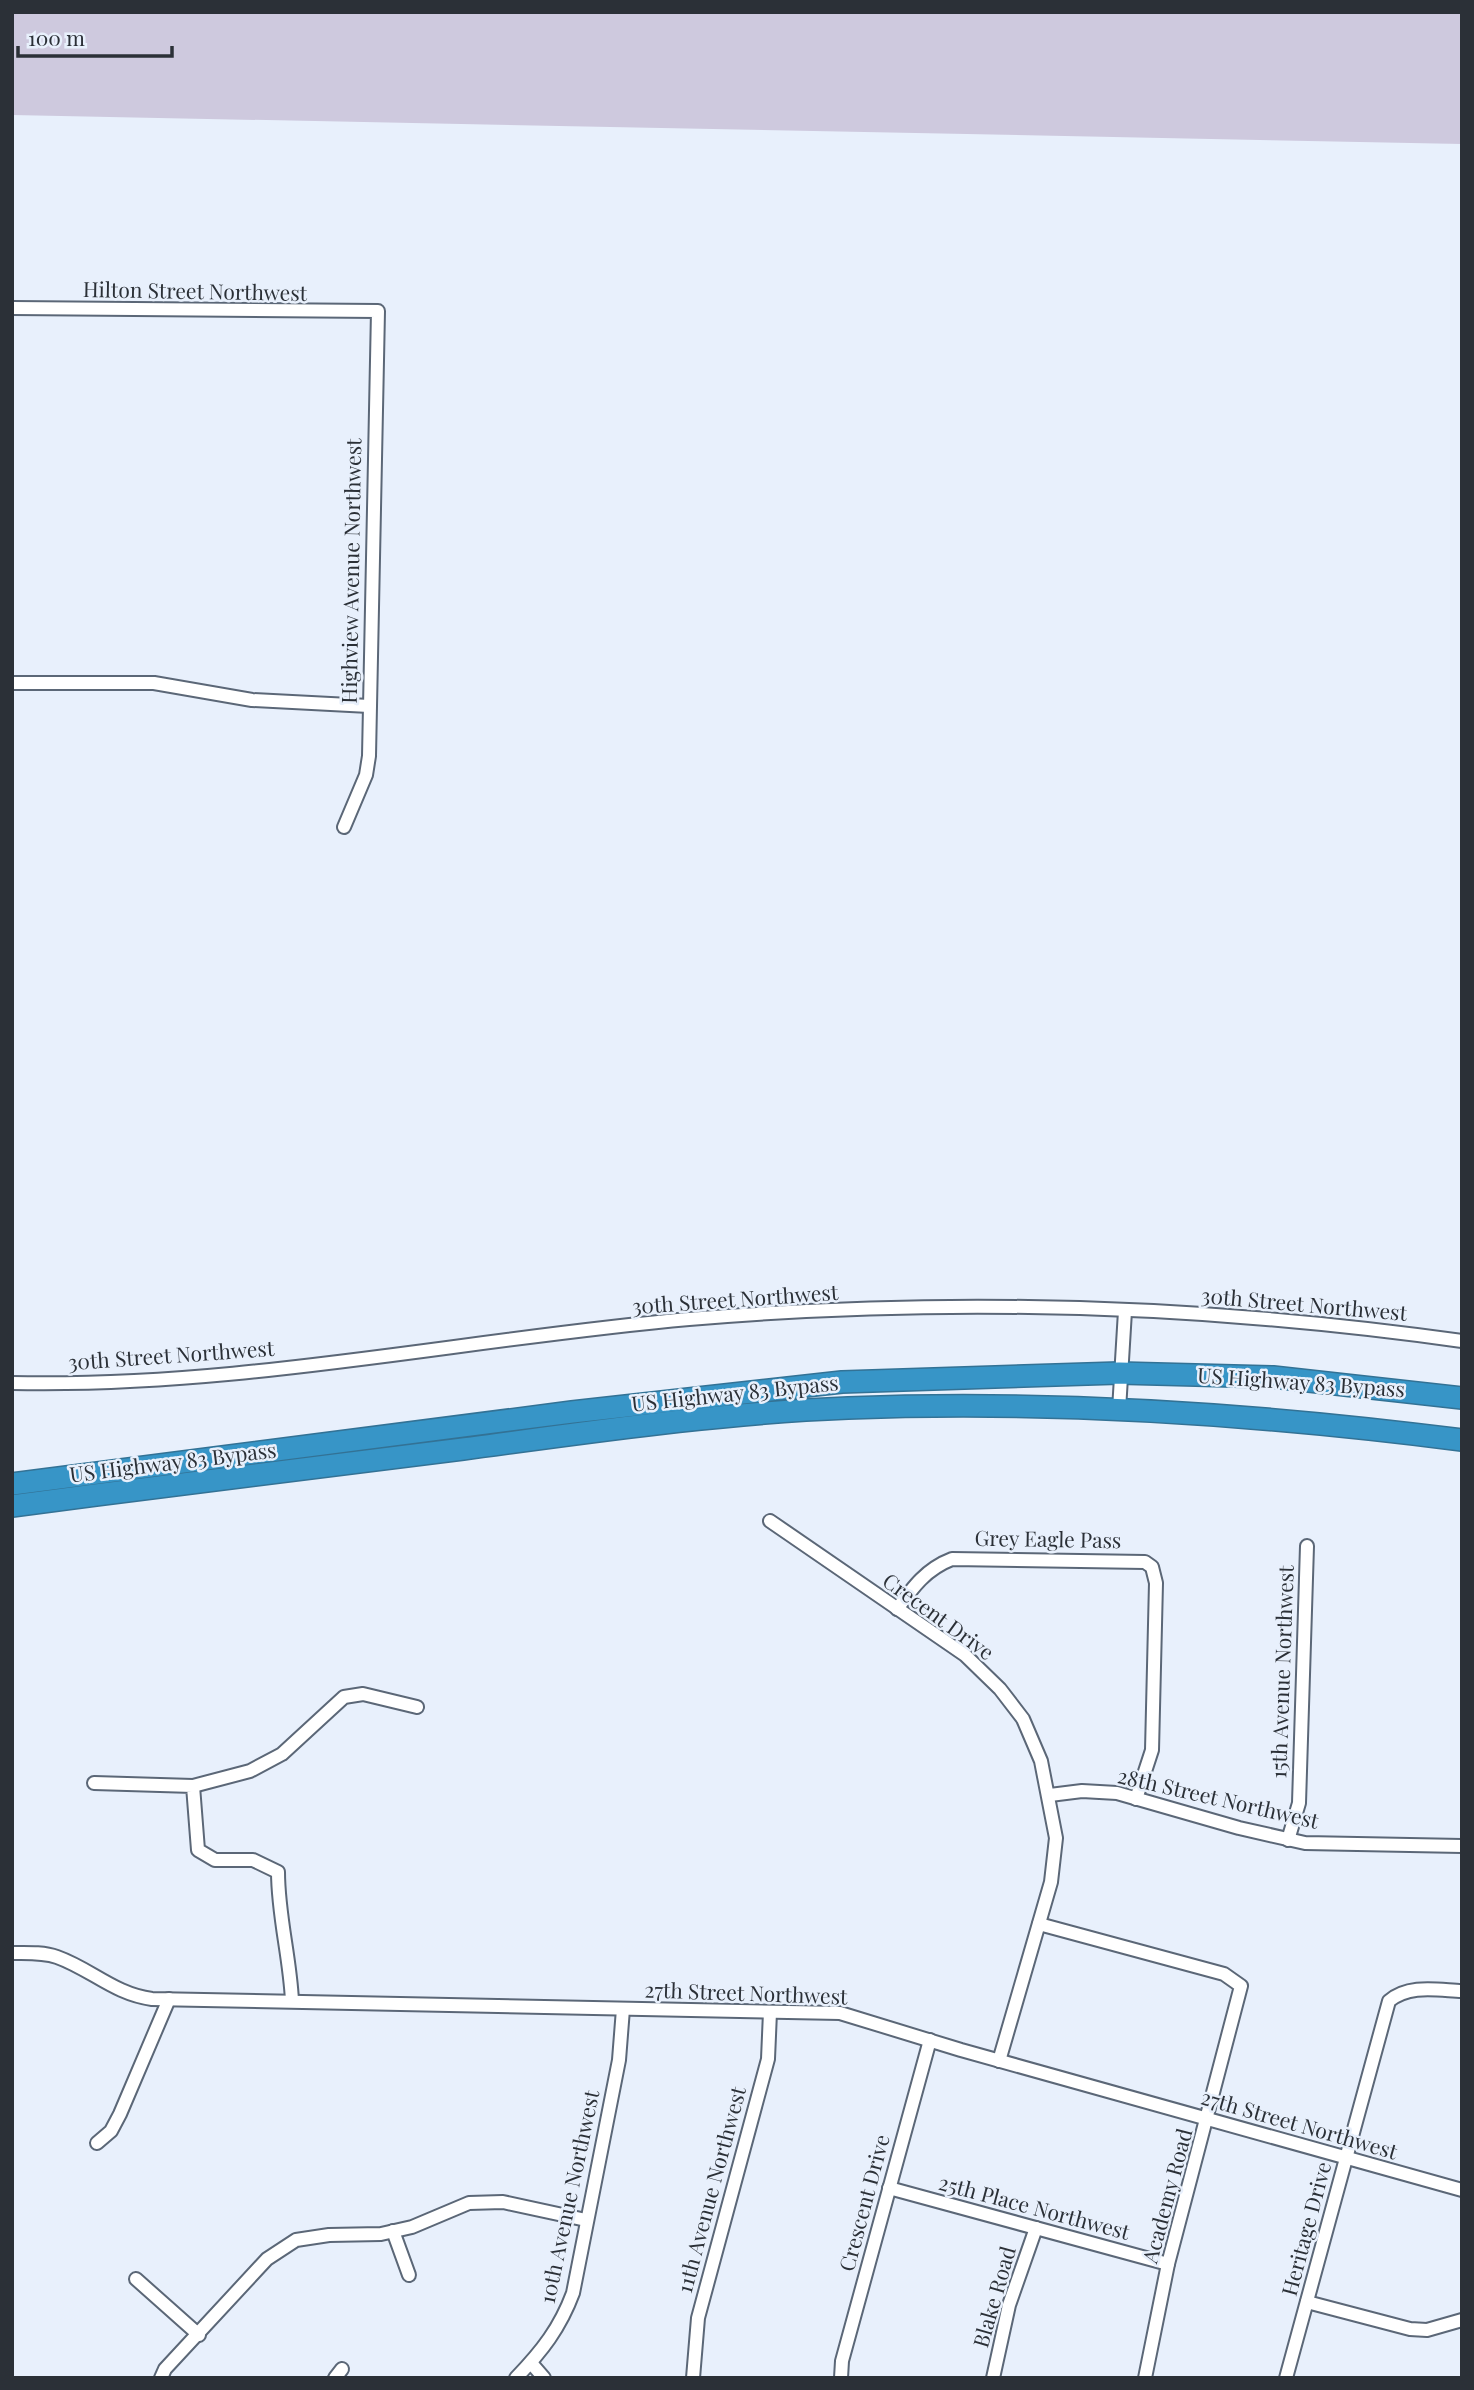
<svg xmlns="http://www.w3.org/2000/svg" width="1474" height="2390" viewBox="0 0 1474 2390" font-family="'Playfair Display',serif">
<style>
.green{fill:#cec9de}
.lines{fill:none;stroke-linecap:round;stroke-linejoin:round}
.street-casing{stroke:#5b6777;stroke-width:16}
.highway-casing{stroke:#337295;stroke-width:24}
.street{stroke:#fff;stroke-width:12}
.highway{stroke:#3795c7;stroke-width:21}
.labels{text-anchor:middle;stroke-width:5;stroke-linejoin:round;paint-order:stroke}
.street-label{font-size:21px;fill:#2b3037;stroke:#e8f0fc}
</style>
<rect width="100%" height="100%" fill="#e8f0fc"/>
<polygon class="green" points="12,12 1462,12 1462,144 12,115"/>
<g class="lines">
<g class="street-casing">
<g id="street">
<polyline points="12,308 378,311 369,756 366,775 344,827"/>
<polyline points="12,683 154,683 252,700 369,706"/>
<path d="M12,1383C240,1388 463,1339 689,1319C945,1297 1207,1305 1462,1341"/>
<polyline points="1119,1410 1125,1311"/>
<polyline points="770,1521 965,1655 1000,1689 1023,1719 1041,1761 1056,1838 1051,1882 999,2061"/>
<path d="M897,1609C913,1587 926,1569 952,1559L1145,1562L1152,1567L1156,1583L1152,1750L1136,1799"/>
<path d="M94,1783L193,1786L198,1850L215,1860H253L278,1872C278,1916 290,1957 292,2001"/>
<polyline points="193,1786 250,1771 282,1754 344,1697 363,1694 417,1707"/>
<polyline points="1050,1795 1082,1791 1117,1793 1239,1828 1305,1843 1462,1846"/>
<polyline points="1288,1840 1299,1803 1307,1546"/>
<polyline points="1039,1924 1224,1974 1241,1986 1168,2264 1145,2378"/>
<path d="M12,1953C26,1953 43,1952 57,1957C91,1969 114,1994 152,1999L840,2013L961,2050L1462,2190"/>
<polyline points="97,2143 111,2131 120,2114 169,1999"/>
<polyline points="889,2188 1168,2264"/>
<polyline points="393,2231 409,2275"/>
<polyline points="136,2279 199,2335"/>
<polyline points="1307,2302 1410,2329 1427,2330 1462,2320"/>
<polyline points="531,2363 544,2378"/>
<polyline points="161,2378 165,2369 267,2259 296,2240 329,2235 381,2234 412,2227 469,2203 503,2202 586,2220"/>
<polyline points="335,2378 342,2369"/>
<path d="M516,2378C542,2351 560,2328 573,2293L619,2060L623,2009"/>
<polyline points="693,2378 698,2318 768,2059 770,2012"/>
<polyline points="841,2378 842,2361 930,2040"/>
<polyline points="993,2378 1009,2305 1036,2228"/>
<path d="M1286,2378L1389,2001C1409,1984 1437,1990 1462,1991"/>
</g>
</g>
<g class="highway-casing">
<g id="highway">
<polyline points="12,1484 572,1412 842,1382 1119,1373 1273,1377 1462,1398"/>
<path d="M12,1506C162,1486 312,1468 463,1449C591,1432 719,1413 848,1408C1053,1400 1259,1414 1462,1440"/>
</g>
</g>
<use href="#street" class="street"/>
<use href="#highway" class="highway"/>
</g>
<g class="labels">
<g class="street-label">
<text transform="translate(195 292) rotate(1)" y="7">Hilton Street Northwest</text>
<text transform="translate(352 571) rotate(-89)" y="7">Highview Avenue Northwest</text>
<text transform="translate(735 1300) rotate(-4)" y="7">30th Street Northwest</text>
<text transform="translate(1304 1305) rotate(5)" y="7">30th Street Northwest</text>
<text transform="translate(171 1356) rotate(-4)" y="7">30th Street Northwest</text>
<text transform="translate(1301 1383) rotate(4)" y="7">US Highway 83 Bypass</text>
<text transform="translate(735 1394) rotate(-6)" y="7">US Highway 83 Bypass</text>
<text transform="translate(173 1463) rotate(-7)" y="7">US Highway 83 Bypass</text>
<text transform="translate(1048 1540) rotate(1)" y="7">Grey Eagle Pass</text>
<text transform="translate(938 1617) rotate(36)" y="7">Crecent Drive</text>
<text transform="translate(1283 1672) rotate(-88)" y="7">15th Avenue Northwest</text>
<text transform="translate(1218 1799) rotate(13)" y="7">28th Street Northwest</text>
<text transform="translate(746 1994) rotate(2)" y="7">27th Street Northwest</text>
<text transform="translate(1299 2125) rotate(16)" y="7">27th Street Northwest</text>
<text transform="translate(712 2190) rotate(-75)" y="7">11th Avenue Northwest</text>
<text transform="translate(1168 2196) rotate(-75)" y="7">Academy Road</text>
<text transform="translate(570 2197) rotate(-78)" y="7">10th Avenue Northwest</text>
<text transform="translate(865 2203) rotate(-75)" y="7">Crescent Drive</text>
<text transform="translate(1034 2208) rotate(15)" y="7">25th Place Northwest</text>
<text transform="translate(1307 2229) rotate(-75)" y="7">Heritage Drive</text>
<text transform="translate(995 2297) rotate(-74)" y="7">Blake Road</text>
</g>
</g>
<rect width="1474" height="2390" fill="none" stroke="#2b3037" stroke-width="28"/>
<path d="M18 46v10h154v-10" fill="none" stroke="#2b3037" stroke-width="3.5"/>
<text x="28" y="46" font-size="21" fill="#2b3037" stroke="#e8f0fc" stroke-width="5" paint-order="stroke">100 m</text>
</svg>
